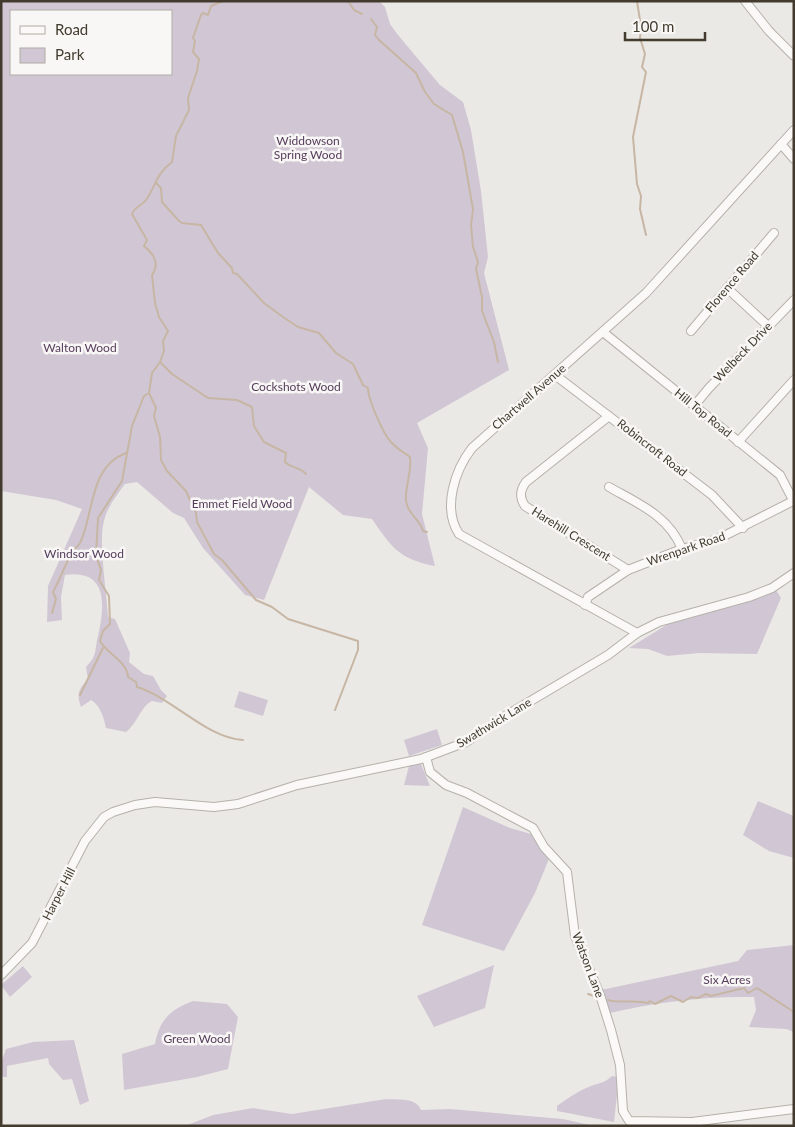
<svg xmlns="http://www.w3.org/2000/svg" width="795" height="1127" viewBox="0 0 795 1127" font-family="Lato,sans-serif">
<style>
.green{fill:#d1c7d4;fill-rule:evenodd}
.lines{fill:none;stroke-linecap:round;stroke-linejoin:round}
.stream{stroke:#c7b6a4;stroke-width:2}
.minor-casing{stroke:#b5b1aa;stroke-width:10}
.minor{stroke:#faf9f7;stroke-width:8}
.labels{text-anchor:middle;stroke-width:5;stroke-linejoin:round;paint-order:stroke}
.park-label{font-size:12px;fill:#563d5c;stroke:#f8f7f5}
.street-label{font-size:12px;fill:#423b2e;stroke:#f8f7f5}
</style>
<rect width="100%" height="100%" fill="#ebe9e5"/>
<g class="green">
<path d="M1,1H379L385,7L390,24L398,35L440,85L463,102L471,130L481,191L488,257L484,273L509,370L417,423L428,448L422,514L435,566C399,559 392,548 372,519L343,515L309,487L264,600L245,595L203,548L184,518L173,513L137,482L125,484C117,495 107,507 104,521C98,542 107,593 108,617L115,619L130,653L129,662L144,674L153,676L161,690L167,696L162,703L152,701C141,706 137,724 126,732L106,728C104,718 100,705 91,700L81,707C76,693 79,689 88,679L86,667C98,655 94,651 98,636C105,605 108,569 65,575L61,597L62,620L47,622L48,586L82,509L56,500L1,491ZM171,11V74H11V11Z"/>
<polygon points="776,590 781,598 757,654 699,653 667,656 648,649 629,648 668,624 750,601"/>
<polygon points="239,691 268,700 263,716 234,707"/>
<polygon points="437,729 442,745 409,756 404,740"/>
<polygon points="421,764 430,786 404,785 409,766"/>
<polygon points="758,801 794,816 794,858 769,851 743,835"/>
<polygon points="463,807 510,828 531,834 549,859 535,893 504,951 422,925"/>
<path d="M794,945V1032L786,1029L749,1027L756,1010L754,997C706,996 656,1002 610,1013L601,990L738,961L747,950Z"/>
<polygon points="494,965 485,1008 434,1027 417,996"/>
<polygon points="23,966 32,977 10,997 1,985"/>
<path d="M193,1001L227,1004L238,1017L228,1069L197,1077L124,1090L122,1054L155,1044C159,1020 171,1009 193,1001Z"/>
<polygon points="74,1040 89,1101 80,1105 72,1079 63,1080 49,1064 48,1058 7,1066 7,1077 2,1077 1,1063 6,1049 33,1042"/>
<path d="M612,1076L619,1077L614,1122L557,1111V1106C568,1098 578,1091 591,1086C601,1082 603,1084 612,1076Z"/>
<path d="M386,1099C398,1100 416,1097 421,1110L450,1109L563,1119L594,1126H185L213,1115L253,1108L292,1114Z"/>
</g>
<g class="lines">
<g class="stream">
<path d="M223,1L211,6L208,15L203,13L201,15L193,38L195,41L193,52L199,59L197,71L188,98L189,110L176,136L172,162C155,175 157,184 146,200C142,206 135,206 132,214L147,240L144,246C154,254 160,264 152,275L155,303L159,317L168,331L163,341L164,351L160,362L152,373L149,393L156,408L154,416L160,437L161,460L167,471L186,491L196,513L197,522L214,554L222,560L256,600L272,607L288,619L358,641V650L335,710"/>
<polyline points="348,1 354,10 362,14"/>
<polyline points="637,1 641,27 640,38 645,54 642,67 646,72 633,137 637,184 641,196 640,209 646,235"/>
<polyline points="371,19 377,27 375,35 379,40 416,73 425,92 434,104 452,115 463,152 473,209 471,225 473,247 478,262 476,269 482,297 482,311 494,342 498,362"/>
<path d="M156,183L161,188L162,202L179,221L182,223L201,225L218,253L232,268L233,273L237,274L264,303L283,317L298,327L319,333L336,353L353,364L363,385L368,388C368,399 383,434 391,442C396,448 403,452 410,457C412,473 405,485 406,500C407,514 420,519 423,531L427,532"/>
<path d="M161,363L172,374L208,398L237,400L252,407L254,426L264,442L286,453L285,462C291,468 300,467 306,474"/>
<path d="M149,393L144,396L132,426L122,481L98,518L96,556L101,570L99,580L109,596L110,624L103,631L100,641C107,654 127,661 128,677L136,682L137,687C173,698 206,738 243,740"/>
<path d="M52,613L56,599L53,592C60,580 64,566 72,553C74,549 79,546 81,541C94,511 90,466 126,453"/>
<polyline points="80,695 103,648"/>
<polyline points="588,994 597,997"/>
<path d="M608,1000C622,1004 634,999 648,1003L650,1001L655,1004L671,996L683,1002L691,997L698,998L706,994L711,996L744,988L748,993L757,988L794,1012"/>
</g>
<g class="minor-casing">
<g id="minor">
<polyline points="745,1 769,31 794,56"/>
<polyline points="781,144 794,159"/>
<polyline points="727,288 768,326"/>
<polyline points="691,331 774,233"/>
<polyline points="603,332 780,475 794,502"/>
<polyline points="555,375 712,495 743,528"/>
<polyline points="694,406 709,388 794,300"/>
<path d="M609,416L526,482C520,490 519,497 525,506L628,570"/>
<polyline points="738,442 794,380"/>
<path d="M609,487C639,504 669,516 682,549"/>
<polyline points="585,605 588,597 628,570 682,549 718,539 793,501"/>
<path d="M637,633L459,534C442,508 455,470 472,448L646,293L794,130"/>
<polyline points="426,757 430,772 446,785 467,793 533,828 544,847 567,872 575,936 600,995 611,1030 620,1065 623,1111 629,1121 692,1122 794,1109"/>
<polyline points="1,975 32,943 85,841 104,817 113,812 135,805 155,802 214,807 238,804 297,785 421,759 466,742 507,715 608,655 637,633 659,622 749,597 772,588 794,573"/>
</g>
</g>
<use href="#minor" class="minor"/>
</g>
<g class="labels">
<g class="park-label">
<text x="308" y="145">Widdowson<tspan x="308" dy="14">Spring Wood</tspan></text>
<text x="80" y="352">Walton Wood</text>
<text x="296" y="391">Cockshots Wood</text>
<text x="242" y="508">Emmet Field Wood</text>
<text x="84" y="558">Windsor Wood</text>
<text x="727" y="984">Six Acres</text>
<text x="197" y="1043">Green Wood</text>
</g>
<g class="street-label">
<text transform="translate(732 282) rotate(-50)" y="4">Florence Road</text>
<text transform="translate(743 352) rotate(-46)" y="4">Welbeck Drive</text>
<text transform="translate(529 397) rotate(-41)" y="4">Chartwell Avenue</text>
<text transform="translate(703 413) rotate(39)" y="4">Hill Top Road</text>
<text transform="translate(652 448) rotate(38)" y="4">Robincroft Road</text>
<text transform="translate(571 534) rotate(32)" y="4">Harehill Crescent</text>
<text transform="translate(686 549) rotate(-19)" y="4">Wrenpark Road</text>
<text transform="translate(494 723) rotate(-31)" y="4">Swathwick Lane</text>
<text transform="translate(59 894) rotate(-63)" y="4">Harper Hill</text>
<text transform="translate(588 965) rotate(69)" y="4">Watson Lane</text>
</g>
</g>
<rect width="795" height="1127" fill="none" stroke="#423b2e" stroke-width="5"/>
<rect x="10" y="10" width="162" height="65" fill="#f8f7f5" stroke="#afaca5"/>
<rect x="20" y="26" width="25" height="8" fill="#faf9f7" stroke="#afaca5"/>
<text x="55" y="35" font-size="15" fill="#423b2e">Road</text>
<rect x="20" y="48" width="25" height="15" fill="#d1c7d4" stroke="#afaca5"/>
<text x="55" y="60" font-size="15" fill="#423b2e">Park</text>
<path d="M625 32v8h80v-8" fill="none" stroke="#423b2e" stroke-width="2.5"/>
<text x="632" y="32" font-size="15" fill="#423b2e" stroke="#f8f7f5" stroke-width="4" paint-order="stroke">100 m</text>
</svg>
